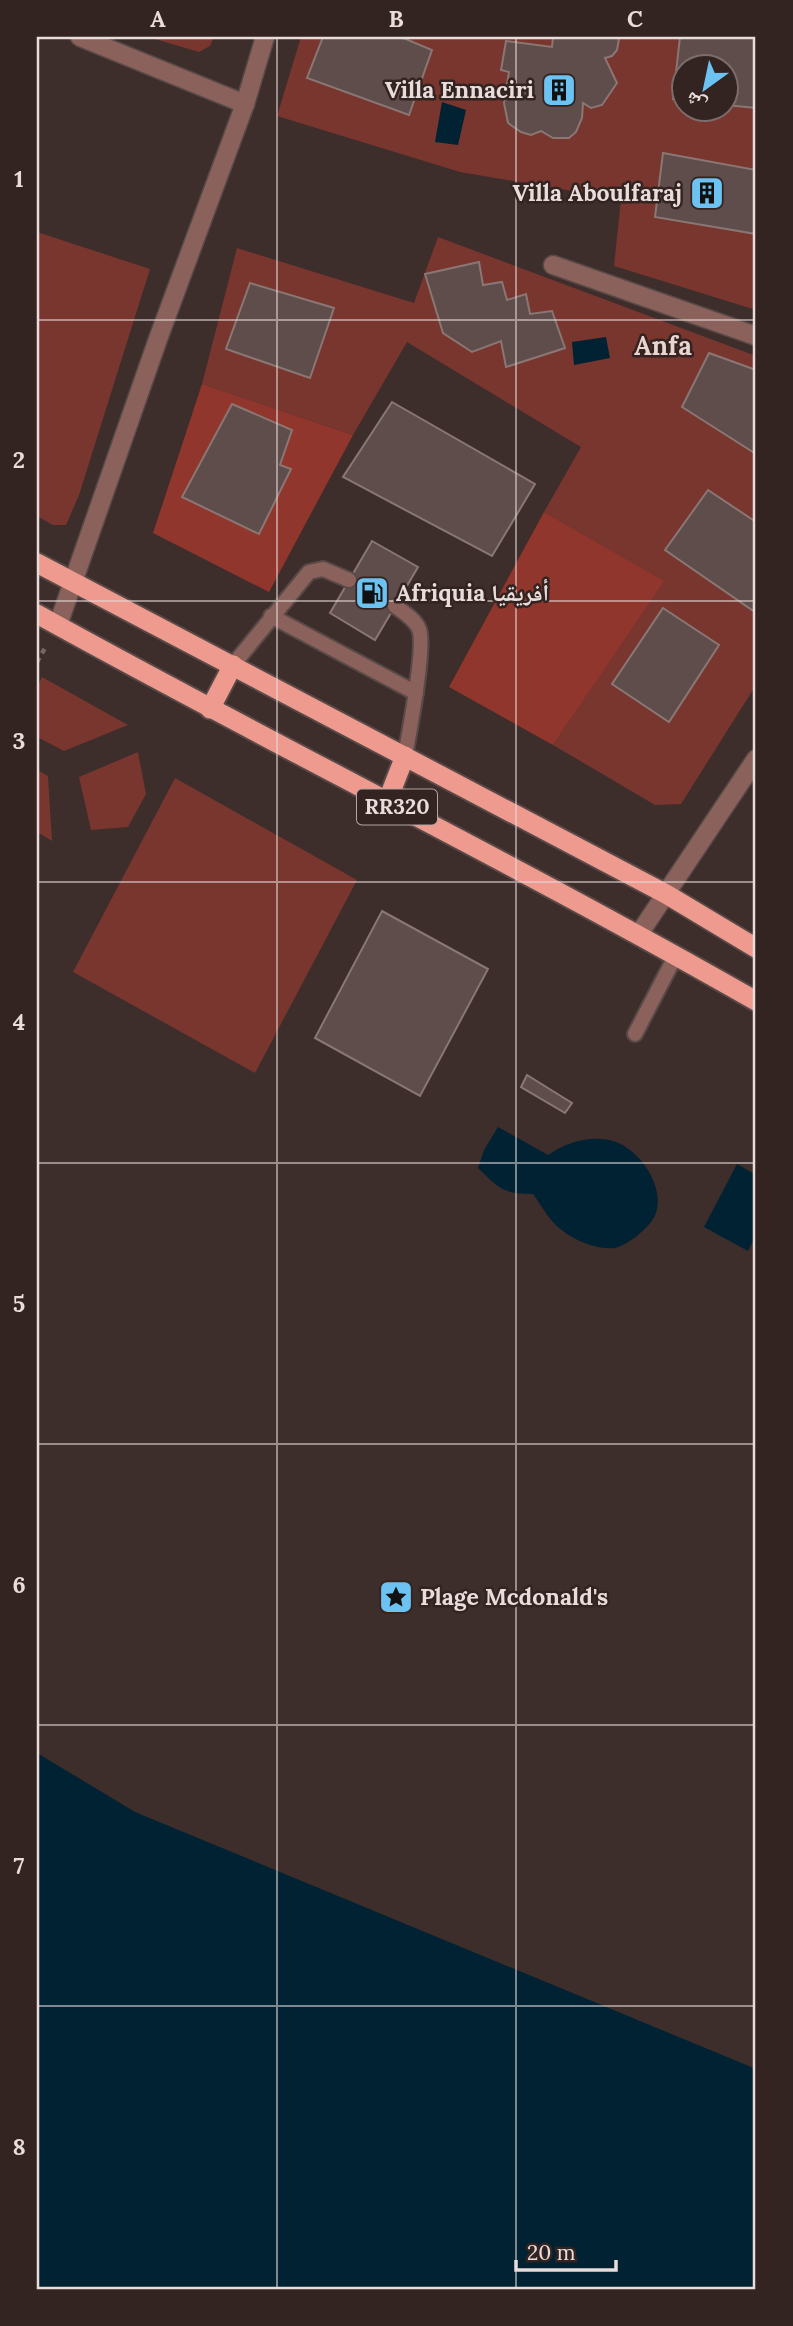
<svg xmlns="http://www.w3.org/2000/svg" width="793" height="2326" viewBox="0 0 793 2326" font-family="Lora,'Noto Naskh Arabic',serif">
<style>
.green{fill:#78362f;fill-rule:evenodd}
.forest{fill:#91362d}
.water{fill:#002232}
.building{fill:#5f4d4b;stroke:#8a7774;stroke-width:2}
.lines{fill:none;stroke-linecap:round;stroke-linejoin:round}
.service-casing{stroke:#584947;stroke-width:18}
.minor-casing{stroke:#584947;stroke-width:21}
.trunk-casing{stroke:#584947;stroke-width:23}
.path{stroke:#756664;stroke-width:4.5;stroke-dasharray:5 5;stroke-linecap:butt}
.service{stroke:#8b615b;stroke-width:14}
.minor{stroke:#8b615b;stroke-width:18}
.trunk{stroke:#ee9a8e;stroke-width:19}
.grid{fill:none;stroke:#e8dddb;stroke-width:2;stroke-opacity:0.55}
.labels{text-anchor:middle;stroke-width:5;stroke-linejoin:round;paint-order:stroke}
.shield{fill:#332321;stroke:#b2a5a3;stroke-width:2}
.shield-label{font-size:21px;font-weight:bold;fill:#e8dddb}
.poi-label{font-size:23px;font-weight:bold;fill:#e8dddb;stroke:#332321;text-anchor:end}
.quarter-label{font-size:26px;font-weight:bold;fill:#e9d4d0;stroke:#332321}
.neatline{fill:none;stroke:#e8dddb;stroke-width:2.5}
.grid-label{font-size:23px;text-anchor:middle;font-weight:bold;fill:#e8dddb}
</style>
<rect width="100%" height="100%" fill="#3d2d2b"/>
<g class="green">
<polygon points="148,37 214,37 210,46 199,52"/>
<path d="M301,37H756V310L614,266L621,199L460,172L277,116ZM684,66H726V108H684Z"/>
<polygon points="37,232 150,269 79,495 66,525 53,525 37,516"/>
<polygon points="438,237 756,356 756,685 681,804 655,805 553,745 663,581 544,512 581,447 407,342 353,435 202,384 237,248 414,303"/>
<polygon points="42,677 128,725 64,751 37,737 37,688"/>
<polygon points="138,752 146,794 128,827 91,830 79,777"/>
<polygon points="37,770 48,776 52,841 37,832"/>
<polygon points="175,778 357,880 255,1073 73,972"/>
</g>
<g class="forest">
<polygon points="202,384 353,435 269,592 153,533"/>
<polygon points="544,512 664,581 553,745 449,687"/>
</g>
<g class="water">
<polygon points="442,102 466,110 458,145 435,142"/>
<polygon points="606,337 610,358 574,365 572,342"/>
<path d="M498,1127L548,1155C566,1143 587,1136 609,1140C636,1145 663,1182 657,1209C655,1220 646,1228 638,1235C632,1240 623,1246 615,1248C593,1250 566,1237 552,1221C545,1213 540,1203 533,1194C503,1194 500,1189 478,1168L484,1150Z"/>
<polygon points="737,1164 756,1175 756,1235 748,1251 704,1227"/>
<polygon points="37,1753 135,1812 756,2069 756,2289 37,2289"/>
</g>
<g class="building">
<polygon points="323,37 401,37 432,50 409,115 307,78"/>
<polygon points="553,37 618,37 619,39 617,50 612,56 605,58 617,83 602,105 591,108 583,103 582,118 576,132 569,138 553,138 541,131 531,135 521,132 508,123 504,103 509,72 501,70 506,41 552,47"/>
<polygon points="680,37 756,37 756,108 726,105 726,66 684,66 684,100 673,99"/>
<polygon points="663,153 756,170 756,234 655,217"/>
<polygon points="479,262 483,285 502,282 507,300 526,294 530,314 552,311 565,348 506,367 501,341 472,352 443,333 425,274"/>
<polygon points="250,283 334,308 310,378 226,349"/>
<polygon points="709,353 756,370 756,454 682,407"/>
<polygon points="392,402 535,484 492,556 343,477"/>
<polygon points="232,404 292,430 280,465 291,469 259,534 182,497"/>
<polygon points="708,490 756,522 755,612 665,550"/>
<polygon points="372,541 418,567 375,640 330,613"/>
<polygon points="663,608 719,645 669,722 612,684"/>
<polygon points="382,911 488,969 420,1096 315,1038"/>
<polygon points="527,1075 572,1103 565,1113 521,1087"/>
</g>
<g class="lines">
<g class="service-casing">
<g id="service">
<path d="M395,606C403,612 415,619 419,629C426,646 409,734 405,756"/>
<polyline points="271,616 416,693"/>
<polyline points="233,665 309,572 323,569 349,580"/>
<polyline points="635,1034 676,955"/>
</g>
</g>
<g class="minor-casing">
<g id="minor">
<polyline points="80,37 245,104"/>
<polyline points="553,265 756,336"/>
<polyline points="58,625 158,339 245,104 265,37"/>
<polyline points="639,934 756,759"/>
</g>
</g>
<g class="trunk-casing">
<g id="trunk">
<polyline points="37,563 666,894 756,948"/>
<path d="M37,614C275,746 520,866 756,1001"/>
<polyline points="210,709 233,665"/>
<polyline points="387,802 405,756"/>
</g>
</g>
<polyline class="path" points="37,662 45,648"/>
<use href="#service" class="service"/>
<use href="#minor" class="minor"/>
<use href="#trunk" class="trunk"/>
</g>
<path class="grid" d="M277,37V2289M516,37V2289M37,320H756M37,601H756M37,882H756M37,1163H756M37,1444H756M37,1725H756M37,2006H756"/>
<defs>
<g id="building-square" transform="scale(1.75)"><rect x="-9" y="-9" width="18" height="18" rx="4" fill="#6cc3f2" stroke="#332321"/><path d="M-4-6H4V6H1V3H-1V6H-4ZM-2.5-4.3h1.7v1.8h-1.7ZM.8-4.3h1.7v1.8H.8ZM-2.5-1h1.7V.8h-1.7ZM.8-1h1.7V.8H.8Z" fill="#111"/></g>
<g id="fuel-square" transform="scale(1.75)"><rect x="-9" y="-9" width="18" height="18" rx="4" fill="#6cc3f2" stroke="#332321"/><path d="M-5.5-6h7V0h2V4h1.3V-2.5L3-4.5l.8-.8L6-3V5H2.5V1h-1V6h-7ZM-4.2-4.7v3.2H.2V-4.7Z" fill="#111"/></g>
<g id="sight-square" transform="scale(1.75)"><rect x="-9" y="-9" width="18" height="18" rx="4" fill="#6cc3f2" stroke="#332321"/><path d="M0-6L1.8-2.2L6-1.7L2.9 1.2L3.7 5.4L0 3.3L-3.7 5.4L-2.9 1.2L-6-1.7L-1.8-2.2Z" fill="#111"/></g>
</defs>
<g fill-rule="evenodd">
<use href="#building-square" x="559" y="90"/>
<use href="#building-square" x="707" y="193"/>
<use href="#fuel-square" x="372" y="593"/>
<use href="#sight-square" x="396" y="1597"/>
</g>
<g class="labels">
<rect class="shield" x="357" y="789.5" width="80" height="35" rx="5"/>
<g class="shield-label">
<text x="397" y="814">RR320</text>
</g>
<g class="poi-label">
<text x="534" y="98">Villa Ennaciri</text>
<text x="682" y="201">Villa Aboulfaraj</text>
<text x="396" y="601" text-anchor="start">Afriquia أفريقيا</text>
<text x="420" y="1605" text-anchor="start">Plage Mcdonald's</text>
</g>
<g class="quarter-label">
<text x="663" y="355">Anfa</text>
</g>
</g>
<rect width="793" height="2326" fill="none" stroke="#332321" stroke-width="77"/>
<g transform="translate(705 88) rotate(213)"><circle r="33" fill="#332321" stroke="#7b6d6b" stroke-width="2"/>
<path d="M0-5L12 26L0 18L-12 26Z" fill="#6cc3f2"/>
<text y="-10" font-size="19" font-weight="bold" text-anchor="middle" fill="#e8dddb">ش</text>
</g>
<path d="M516 2260v10h100v-10" fill="none" stroke="#e8dddb" stroke-width="3.5"/>
<text x="527" y="2260" font-size="21" fill="#e8dddb" stroke="#332321" stroke-width="5" paint-order="stroke">20 m</text>
<rect x="38" y="38" width="716" height="2250" class="neatline"/>
<g class="grid-label">
<text x="158" y="27">A</text>
<text x="396" y="27">B</text>
<text x="635" y="27">C</text>
<text x="19" y="187">1</text>
<text x="19" y="468">2</text>
<text x="19" y="749">3</text>
<text x="19" y="1030">4</text>
<text x="19" y="1312">5</text>
<text x="19" y="1593">6</text>
<text x="19" y="1874">7</text>
<text x="19" y="2155">8</text>
</g>
</svg>
